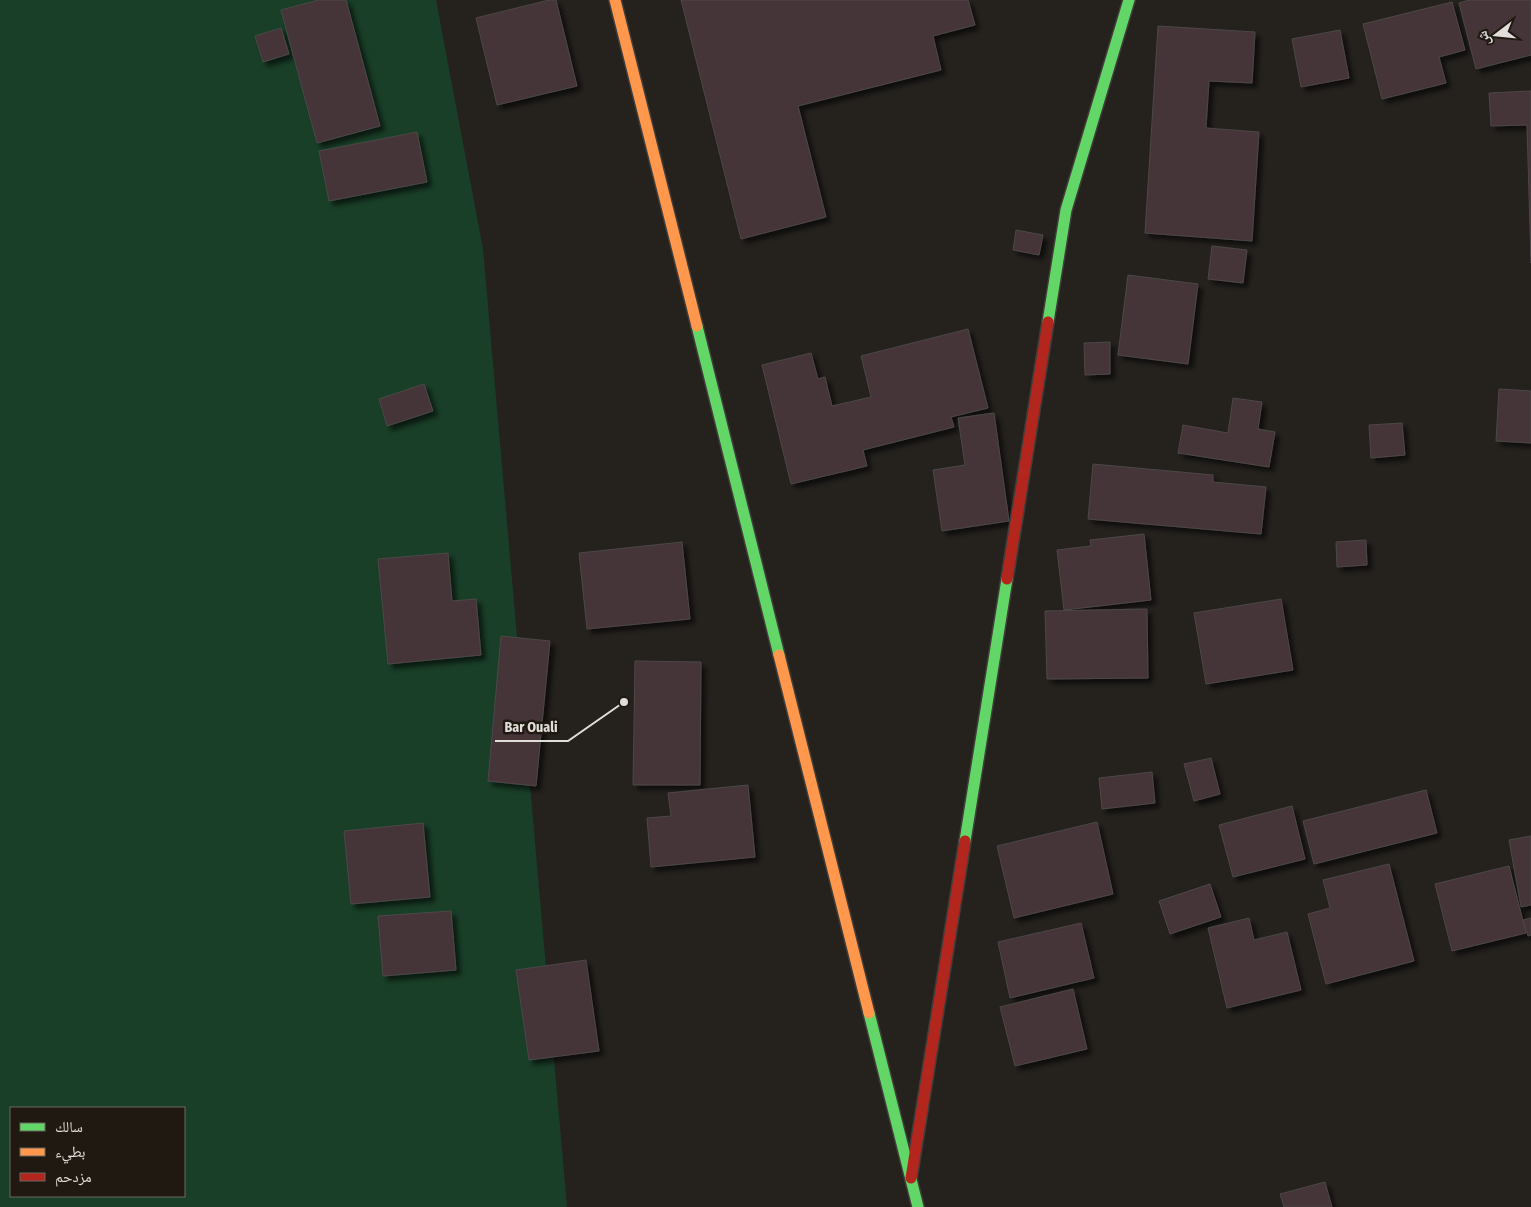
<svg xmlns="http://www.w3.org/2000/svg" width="1531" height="1207" viewBox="0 0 1531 1207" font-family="'Fira Sans Condensed','Noto Naskh Arabic',sans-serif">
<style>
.green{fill:#193f28;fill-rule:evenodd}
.building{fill:#453439;stroke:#4c4847;filter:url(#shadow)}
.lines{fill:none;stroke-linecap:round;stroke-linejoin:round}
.fast-casing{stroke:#403d3a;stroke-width:14}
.slow-casing{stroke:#403d3a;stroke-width:14}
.jam-casing{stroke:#403d3a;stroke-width:14}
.fast{stroke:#63d668;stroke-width:11}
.slow{stroke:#ff974d;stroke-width:11}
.jam{stroke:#b3261e;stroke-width:11}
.leader{fill:none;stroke:#e1ddd8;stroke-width:2}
.callout-dot{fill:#e1ddd8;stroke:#1f1912;stroke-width:2}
.callout-label{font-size:14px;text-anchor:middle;font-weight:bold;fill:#e1ddd8;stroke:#1f1912;stroke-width:5;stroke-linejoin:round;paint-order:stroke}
</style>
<defs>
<filter id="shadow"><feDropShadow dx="4.5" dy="4.5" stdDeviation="2.5" flood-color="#0009"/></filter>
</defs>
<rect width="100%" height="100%" fill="#25221e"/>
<path class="green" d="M0,0H436L483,249L567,1207H0ZM11,1108H184V1196H11Z"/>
<g class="building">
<polygon points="319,0 346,0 380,126 317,143 281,10"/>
<polygon points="549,0 556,0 577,86 497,105 476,18"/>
<polygon points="681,0 968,0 975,25 933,36 941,70 798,106 826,217 741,239"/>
<polygon points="1469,0 1531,0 1531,55 1476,69 1459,3"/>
<polygon points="1452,2 1465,50 1439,57 1446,83 1382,99 1363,24"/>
<polygon points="1158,26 1255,32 1252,83 1209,81 1206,128 1259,132 1252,241 1145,233"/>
<polygon points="281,28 289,54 263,62 255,36"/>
<polygon points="1340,30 1349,78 1301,87 1292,39"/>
<polygon points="1531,91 1531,263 1527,125 1491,126 1489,93"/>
<polygon points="417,132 427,182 329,201 319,151"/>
<polygon points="1016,230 1043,235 1039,255 1013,250"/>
<polygon points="1212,246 1247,250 1243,283 1208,279"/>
<polygon points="1128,275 1198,284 1188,364 1118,355"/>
<polygon points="968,329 988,408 951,417 954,427 863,450 867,466 791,484 762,365 811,353 818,379 825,377 832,406 871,397 861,356"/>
<polygon points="1110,342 1110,374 1085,375 1084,343"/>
<polygon points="424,384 433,411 387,426 379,399"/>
<polygon points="1499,389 1531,391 1531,443 1496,441"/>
<polygon points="1233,398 1262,402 1258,429 1275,432 1269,467 1178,453 1183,425 1228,433"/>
<polygon points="994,413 1009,521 942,531 933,470 965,465 958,418"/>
<polygon points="1402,423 1405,455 1371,458 1369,425"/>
<polygon points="1093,464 1213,475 1213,482 1266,487 1261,534 1088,519"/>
<polygon points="1144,534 1151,600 1064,610 1057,550 1091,546 1090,540"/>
<polygon points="1366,540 1367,565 1337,567 1336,542"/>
<polygon points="682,542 690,619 587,629 579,553"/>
<polygon points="448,553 452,601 476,599 481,655 388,664 378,559"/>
<polygon points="1281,599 1293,670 1206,684 1194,613"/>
<polygon points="1147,609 1148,678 1047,679 1045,611"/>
<polygon points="501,636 550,641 536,786 488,781"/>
<polygon points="635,661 701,662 700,785 633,785"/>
<polygon points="1211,758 1220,794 1194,801 1184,764"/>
<polygon points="1152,772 1155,803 1102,809 1099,778"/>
<polygon points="748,785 755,857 651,867 647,818 671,816 668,793"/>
<polygon points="1426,790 1437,833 1314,864 1303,821"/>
<polygon points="1292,806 1305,859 1233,877 1219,825"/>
<polygon points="1097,822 1113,894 1014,918 997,846"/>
<polygon points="423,823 430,897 351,904 344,831"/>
<polygon points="1531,836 1531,905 1521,907 1509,840"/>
<polygon points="1389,864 1414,961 1326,984 1308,914 1330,908 1323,880"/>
<polygon points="1509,866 1526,933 1452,951 1435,884"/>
<polygon points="1210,884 1221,917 1170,934 1159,901"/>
<polygon points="451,911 456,970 383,976 378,916"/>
<polygon points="1249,918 1254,940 1287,932 1301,990 1227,1008 1208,928"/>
<polygon points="1531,918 1531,935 1528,936 1523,920"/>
<polygon points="1081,923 1094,978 1010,998 998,942"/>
<polygon points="586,960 599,1051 529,1060 516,970"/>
<polygon points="1073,989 1087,1049 1015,1066 1000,1007"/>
<polygon points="1325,1182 1332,1207 1284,1207 1280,1194"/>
</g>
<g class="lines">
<g class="fast-casing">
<g id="fast">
<polyline points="1048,322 1066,210 1129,0"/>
<polyline points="697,326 779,655"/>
<polyline points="965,841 1007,579"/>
<polyline points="869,1013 918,1207"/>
</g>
</g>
<g class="slow-casing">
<g id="slow">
<polyline points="615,0 697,326"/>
<polyline points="779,655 869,1013"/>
</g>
</g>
<g class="jam-casing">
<g id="jam">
<polyline points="1007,579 1048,322"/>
<polyline points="911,1178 965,841"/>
</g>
</g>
<use href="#fast" class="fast"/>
<use href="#slow" class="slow"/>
<use href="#jam" class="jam"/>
</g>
<path class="leader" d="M624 702L568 741H495"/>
<circle class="callout-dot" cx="624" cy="702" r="5"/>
<g class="callout-label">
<text x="531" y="732">Bar Ouali</text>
</g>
<rect x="10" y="1107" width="175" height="90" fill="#1f1912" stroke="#6d6761"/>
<rect x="20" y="1123" width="25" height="8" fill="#63d668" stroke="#6d6761"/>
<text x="55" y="1132" font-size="15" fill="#e1ddd8">سالك</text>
<rect x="20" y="1148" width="25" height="8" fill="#ff974d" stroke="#6d6761"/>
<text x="55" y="1157" font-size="15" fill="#e1ddd8">بطيء</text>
<rect x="20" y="1173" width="25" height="8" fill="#b3261e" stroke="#6d6761"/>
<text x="55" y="1182" font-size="15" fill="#e1ddd8">مزدحم</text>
<g transform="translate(1496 35) rotate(254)" stroke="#1f1912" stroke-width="4" paint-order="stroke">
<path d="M0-4L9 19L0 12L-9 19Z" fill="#e1ddd8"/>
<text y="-8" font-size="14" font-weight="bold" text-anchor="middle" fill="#e1ddd8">ش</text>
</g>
</svg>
